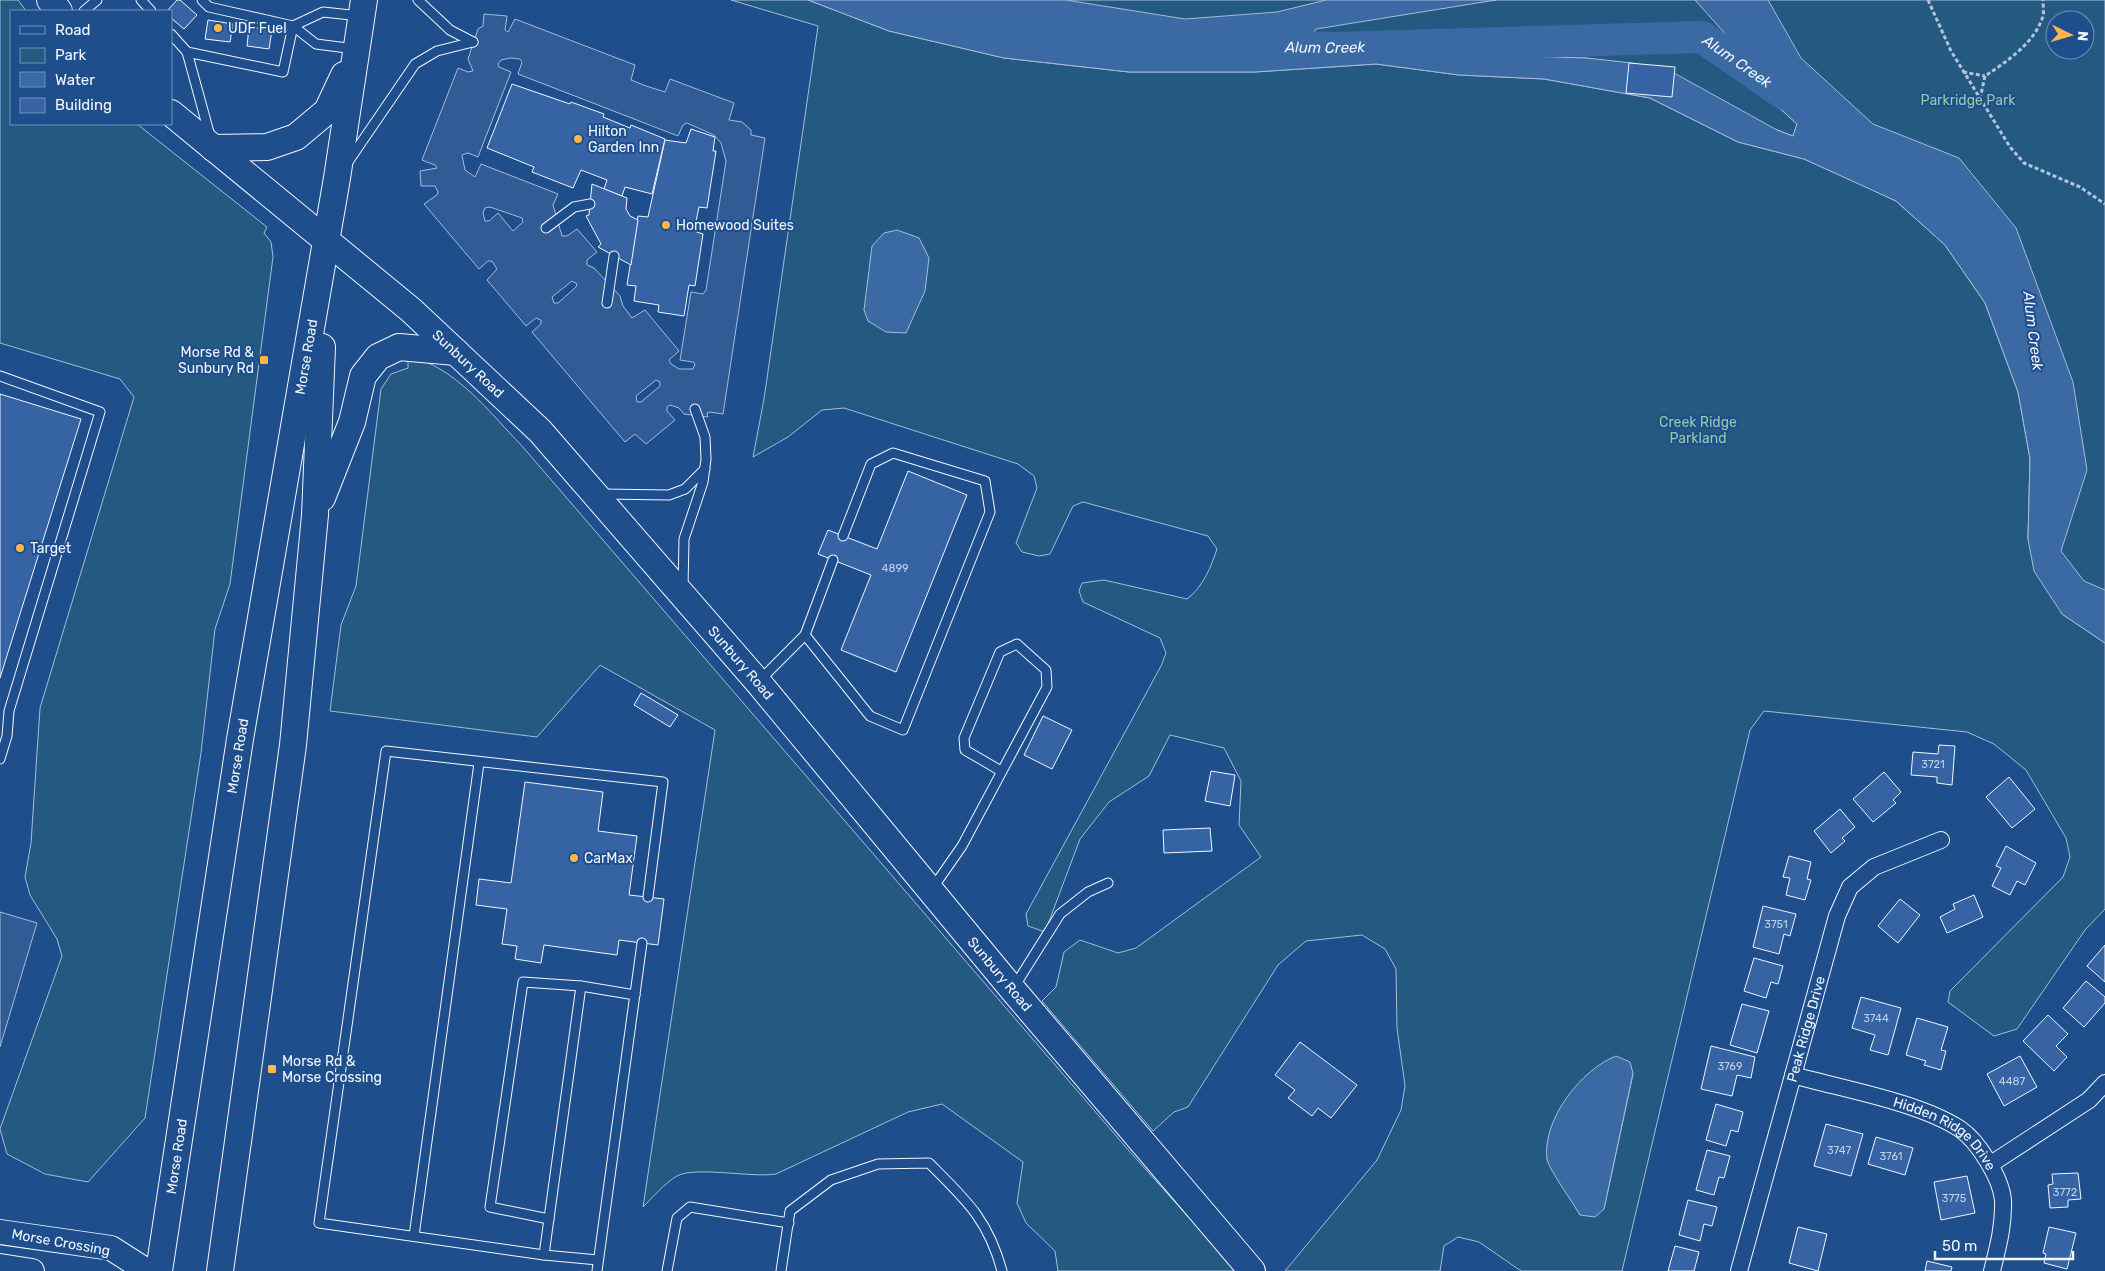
<svg xmlns="http://www.w3.org/2000/svg" width="2105" height="1271" viewBox="0 0 2105 1271" font-family="Rubik,sans-serif">
<style>
.green{fill:#245a82;stroke:#a8bbd7;fill-rule:evenodd}
.parking{fill:#305b95;stroke:#a8bbd7;fill-rule:evenodd}
.water{fill:#3b69a3;stroke:#a8bbd7}
.lines{fill:none;stroke-linecap:round;stroke-linejoin:round}
.river{stroke:#3b69a3;stroke-width:32}
.building{fill:#3563a3;stroke:#f2f6ff}
.lane-casing{stroke:#f2f6ff;stroke-width:11}
.street-casing{stroke:#f2f6ff;stroke-width:18}
.secondary-casing{stroke:#f2f6ff;stroke-width:26}
.primary-casing{stroke:#f2f6ff;stroke-width:28}
.path{stroke:#b3c4dc;stroke-width:3;stroke-dasharray:4 2.5;stroke-linecap:butt}
.lane{stroke:#1f4e8c;stroke-width:9}
.street{stroke:#1f4e8c;stroke-width:16}
.secondary{stroke:#1f4e8c;stroke-width:24}
.primary{stroke:#1f4e8c;stroke-width:26}
.poi-dot{fill:#ffb74d;stroke:#1f4e8c;stroke-width:2}
.labels{text-anchor:middle;stroke-width:4;stroke-linejoin:round;paint-order:stroke}
.number-label{font-size:11px;fill:#c3d1e8}
.poi-label{font-size:14px;fill:#f2f6ff;stroke:#1f4e8c;text-anchor:start}
.park-label{font-size:14px;fill:#97c8a6;stroke:#1f4e8c}
.street-label{font-size:14px;fill:#f2f6ff;stroke:#1f4e8c}
.water-label{font-size:15px;font-style:italic;fill:#f2f6ff;stroke:#1f4e8c}
</style>
<rect width="100%" height="100%" fill="#1f4e8c"/>
<g class="green">
<polygon points="0,0 18,0 26,11 11,11 11,124 137,124 267,227 264,233 271,242 273,257 230,584 215,629 201,753 145,1118 88,1182 45,1174 7,1154 0,1129 62,956 57,939 30,895 25,877 31,843 40,708 134,397 120,379 0,343"/>
<path d="M731,0H808L889,31L1004,58L1129,72H1255L1376,64L1459,75L1544,79L1650,98L1738,142L1804,159L1858,183L1896,201L1945,245L1985,303L2018,392L2030,459L2028,539L2062,614L2105,643V909L2085,930L2017,1029L1994,1036L1948,1002L1950,991L2063,877L2070,857L2066,838L2026,770L1994,744L1967,732L1764,711L1750,730L1622,1271H1521L1479,1242L1458,1237L1444,1246L1440,1271H1285L1377,1160L1401,1110L1405,1086L1397,1028L1396,969L1385,949L1362,935L1306,941L1278,965L1188,1107L1174,1112L1153,1131L1042,1001L1056,987L1064,952L1080,940L1118,953L1136,948L1261,857L1239,825L1241,781L1224,748L1170,735L1149,776L1109,802L1080,839L1045,932L1028,926L1026,914L1161,666L1166,653L1160,638L1083,602L1079,591L1082,583L1104,580L1187,599C1203,587 1211,567 1217,549L1208,536L1083,502L1073,506L1050,554L1039,556L1022,552L1016,543L1037,488L1034,476L1018,464L844,408L822,410L788,437L753,457L764,399L818,26ZM1633,1074L1604,1209L1580,1215L1547,1159Z"/>
<path d="M960,0H2105V614L2045,558L2024,260L1749,70L1763,93L1797,124L1793,136L1587,58L1325,51L1321,48ZM2055,20H2085V50H2055Z"/>
<path d="M408,356C456,367 489,412 522,446L1130,1152L1237,1271H1058L1055,1251L1026,1223L1017,1203L1023,1162L942,1104L908,1112L776,1174C752,1178 695,1166 677,1176C665,1183 653,1197 643,1207L715,730L600,665L537,737L330,711L341,625L356,586L381,389L391,374L408,368Z"/>
</g>
<g class="parking">
<path d="M484,14L507,16L505,30L508,32L515,19L635,65L631,80L646,86L665,92L670,79L734,103L729,120L742,122L751,130V135L765,138L723,414L710,412L707,413L708,417L684,414L679,408L670,405L667,407V411L675,420L646,444L635,434L625,442L532,332L541,324V320L536,318L526,326L487,280L497,269L492,261H488L479,269L424,204L437,195L438,192L435,186H421L420,171L437,168L435,165L422,160L458,68L468,72L473,71L468,59L478,29L483,26ZM510,58L520,59L522,62L518,74L678,136L683,125L687,123L714,135L721,143L726,161L706,290L703,294L691,292L680,360L693,362L695,364L693,369H679L671,364L669,360L679,351L645,310L632,318L623,306L620,296L594,268L587,265V260L597,252L577,229L567,236H562L553,205L558,194L481,164L475,177L465,170L462,155L468,153L478,157L511,72L499,67L498,64L501,60ZM490,207L522,218L523,222L513,231L498,213L489,221H485L483,213L485,208ZM572,281L577,284L576,287L558,303H554L552,297ZM656,380L660,382V386L641,402H637L636,396Z"/>
<polygon points="0,912 37,923 0,1047"/>
</g>
<g class="water">
<polygon points="808,0 1066,0 1185,19 1277,12 1326,0 1496,0 1316,29 1313,34 1314,42 1325,51 1587,58 1632,63 1674,73 1777,130 1793,136 1797,124 1763,93 1728,37 1695,0 1768,0 1801,58 1873,124 1959,158 2016,228 2073,382 2087,470 2061,551 2084,581 2105,590 2105,643 2062,614 2034,571 2028,539 2030,459 2018,392 1985,303 1945,245 1896,201 1804,159 1738,142 1650,98 1544,79 1459,75 1376,64 1255,72 1129,72 1004,58 889,31"/>
<polygon points="897,230 919,238 929,258 925,291 906,333 886,332 868,321 864,310 872,246 884,233"/>
<path d="M1616,1056L1630,1062L1633,1073L1604,1209L1595,1217L1580,1215C1574,1204 1548,1168 1547,1159C1542,1119 1582,1069 1616,1056Z"/>
</g>
<g class="lines">
<path class="river" id="s1" d="M1276,47L1336,48L1702,37L1784,94"/>
</g>
<g class="building">
<polygon points="177,0 180,0 197,15 184,29 171,18 171,11 167,11"/>
<polygon points="208,20 233,24 230,42 205,39"/>
<polygon points="249,27 272,30 269,49 247,46"/>
<polygon points="1629,63 1675,67 1672,97 1626,93"/>
<polygon points="512,84 570,104 571,102 604,114 603,117 630,128 631,125 665,139 652,194 625,187 622,196 604,189 607,180 581,170 573,188 532,172 534,167 487,148"/>
<polygon points="691,129 715,137 713,151 716,151 707,208 699,207 694,231 703,234 695,286 689,285 684,316 658,312 659,305 634,301 636,286 627,285 638,216 648,217 665,140 686,143"/>
<polygon points="592,184 627,198 626,209 630,216 638,220 631,265 598,247 601,244 586,216 589,215"/>
<polygon points="0,394 81,419 0,678"/>
<polygon points="908,471 967,495 896,672 841,650 871,575 818,554 828,530 877,549"/>
<polygon points="641,693 678,715 670,727 634,705"/>
<polygon points="1043,716 1072,730 1052,769 1024,755"/>
<polygon points="1939,745 1955,746 1952,785 1937,783 1937,777 1911,775 1913,752 1938,754"/>
<polygon points="1211,771 1235,775 1230,806 1205,801"/>
<polygon points="1884,772 1901,792 1893,800 1896,803 1873,822 1853,799"/>
<polygon points="2009,777 2035,809 2012,828 1986,797"/>
<polygon points="525,782 603,792 598,831 637,836 629,895 664,899 658,945 619,940 617,955 544,945 541,963 515,959 517,946 502,944 507,909 476,905 479,879 511,883"/>
<polygon points="1840,809 1855,827 1842,838 1845,841 1831,853 1814,831"/>
<polygon points="1210,828 1212,851 1164,853 1163,830"/>
<polygon points="2006,846 2036,863 2025,885 2017,881 2010,895 1992,886 2001,868 1996,866"/>
<polygon points="1789,856 1811,862 1807,879 1811,880 1805,900 1786,895 1790,878 1783,877"/>
<polygon points="1974,895 1983,917 1947,933 1940,917 1955,909 1953,904"/>
<polygon points="1900,899 1920,915 1898,943 1878,926"/>
<polygon points="1763,906 1796,914 1790,936 1784,934 1779,954 1753,947"/>
<polygon points="2105,945 2105,982 2087,966"/>
<polygon points="1754,958 1783,966 1778,984 1771,982 1766,998 1744,991"/>
<polygon points="2086,981 2105,997 2105,1003 2084,1027 2063,1008"/>
<polygon points="1861,997 1901,1008 1888,1055 1870,1050 1875,1035 1852,1028"/>
<polygon points="1742,1004 1769,1011 1757,1053 1730,1045"/>
<polygon points="2048,1015 2068,1034 2056,1046 2067,1057 2054,1071 2023,1041"/>
<polygon points="1917,1018 1948,1027 1941,1050 1946,1051 1941,1070 1924,1065 1926,1061 1906,1055"/>
<polygon points="1300,1042 1357,1085 1331,1118 1318,1108 1312,1116 1288,1098 1295,1090 1275,1075"/>
<polygon points="1711,1046 1755,1057 1751,1078 1737,1075 1732,1096 1701,1089"/>
<polygon points="2020,1056 2037,1087 2004,1106 1987,1074"/>
<polygon points="1716,1104 1743,1112 1738,1132 1731,1130 1726,1146 1706,1140"/>
<polygon points="1826,1124 1863,1134 1851,1176 1814,1166"/>
<polygon points="1876,1137 1913,1148 1905,1175 1868,1164"/>
<polygon points="1707,1150 1730,1156 1724,1178 1719,1177 1714,1195 1696,1190"/>
<polygon points="2078,1173 2081,1199 2068,1200 2068,1207 2050,1208 2048,1185 2053,1184 2052,1174"/>
<polygon points="1967,1176 1975,1213 1941,1220 1934,1182"/>
<polygon points="1688,1200 1717,1207 1712,1226 1704,1224 1700,1241 1679,1235"/>
<polygon points="1798,1227 1827,1234 1818,1271 1789,1263"/>
<polygon points="2049,1227 2076,1233 2067,1269 2044,1263 2046,1254 2043,1253"/>
<polygon points="1675,1246 1699,1252 1694,1271 1668,1271"/>
<polygon points="1927,1261 1952,1267 1951,1271 1925,1271"/>
</g>
<g class="lines">
<g class="lane-casing">
<g id="lane">
<polyline points="141,0 151,11"/>
<polyline points="202,0 209,7 293,26 316,44 355,49"/>
<polyline points="418,0 450,30 473,42"/>
<polyline points="84,11 97,0"/>
<polyline points="293,26 323,12 360,16"/>
<polyline points="171,34 187,52"/>
<polyline points="210,136 187,52 283,72 293,26"/>
<polyline points="348,162 415,64 437,51 473,42"/>
<polyline points="546,228 574,207 590,204"/>
<polyline points="607,303 614,256"/>
<polyline points="0,376 100,412 9,711 7,736 0,759"/>
<polyline points="602,494 669,495 685,489 705,469"/>
<polyline points="683,588 684,539 703,482 706,459 705,437 695,409"/>
<polyline points="805,635 833,560"/>
<polyline points="760,680 805,635 870,716 903,730 990,512 985,481 893,453 871,464 843,536"/>
<polyline points="932,889 962,846 1047,687 1046,670 1017,644 1000,652 964,738 965,750 1001,771"/>
<polyline points="1014,987 1060,914 1088,892 1108,883"/>
<polyline points="549,1219 490,1207 523,982 581,986 635,995"/>
<polyline points="414,1236 479,763"/>
<polyline points="544,1255 581,986"/>
<polyline points="598,1260 544,1255 319,1223 386,751 663,782 648,897"/>
<polyline points="597,1271 642,943"/>
<polyline points="667,1271 677,1218 690,1207 789,1223"/>
<path d="M781,1271L790,1211L831,1180L878,1164L929,1163C966,1200 988,1219 1002,1271"/>
</g>
</g>
<g class="street-casing">
<g id="street">
<path id="s2" d="M1793,1075C1842,1089 1919,1102 1960,1129C1978,1141 2001,1178 2003,1200C2004,1225 1998,1247 1992,1271"/>
<polyline points="1991,1164 2089,1100 2105,1083"/>
<path id="s3" d="M1739,1271L1837,916L1850,887L1874,867L1941,840"/>
</g>
</g>
<g class="secondary-casing">
<g id="secondary">
<polyline points="0,1232 111,1248 147,1271"/>
<polyline points="0,1266 32,1271"/>
</g>
</g>
<g class="primary-casing">
<g id="primary">
<polyline points="50,0 59,11"/>
<path id="s4" d="M171,113L411,310L540,431L758,682L1013,990L1252,1271"/>
<polyline points="213,148 267,147 296,137 327,111 344,75"/>
<polyline points="322,498 352,422 363,376 378,357 399,347 456,352"/>
<path id="s5" d="M159,1271L240,739L337,178L364,0"/>
<polyline points="220,1271 293,745 315,515 322,347"/>
</g>
</g>
<g class="path">
<polyline points="1928,0 1951,51 2010,147 2024,163 2080,187 2105,204"/>
<polyline points="1963,72 1985,76"/>
<path d="M1980,99L1985,76C2006,62 2035,43 2043,16C2044,12 2043,5 2043,0"/>
</g>
<use href="#lane" class="lane"/>
<use href="#street" class="street"/>
<use href="#secondary" class="secondary"/>
<use href="#primary" class="primary"/>
</g>
<g class="poi-dot">
<circle cx="218" cy="28" r="5"/>
<circle cx="578" cy="139" r="5"/>
<circle cx="666" cy="225" r="5"/>
<rect x="259" y="355" width="10" height="10" rx="2.5"/>
<circle cx="20" cy="548" r="5"/>
<circle cx="574" cy="858" r="5"/>
<rect x="267" y="1064" width="10" height="10" rx="2.5"/>
</g>
<g class="labels">
<g class="number-label">
<text x="895" y="572">4899</text>
<text x="1933" y="768">3721</text>
<text x="1776" y="928">3751</text>
<text x="1876" y="1022">3744</text>
<text x="1730" y="1070">3769</text>
<text x="2012" y="1085">4487</text>
<text x="1839" y="1154">3747</text>
<text x="1891" y="1160">3761</text>
<text x="2065" y="1196">3772</text>
<text x="1954" y="1202">3775</text>
</g>
<g class="poi-label">
<text x="228" y="33">UDF Fuel</text>
<text x="588" y="136">Hilton<tspan x="588" dy="16">Garden Inn</tspan></text>
<text x="676" y="230">Homewood Suites</text>
<text x="254" y="357" text-anchor="end">Morse Rd &amp;<tspan x="254" dy="16">Sunbury Rd</tspan></text>
<text x="30" y="553">Target</text>
<text x="584" y="863">CarMax</text>
<text x="282" y="1066">Morse Rd &amp;<tspan x="282" dy="16">Morse Crossing</tspan></text>
</g>
<g class="park-label">
<text x="1968" y="105">Parkridge Park</text>
<text x="1698" y="427">Creek Ridge<tspan x="1698" dy="16">Parkland</tspan></text>
</g>
<g class="street-label">
<text dy="5" stroke="none"><textPath href="#s5" startOffset="926">Morse Road</textPath></text>
<text dy="5" stroke="none"><textPath href="#s4" startOffset="389">Sunbury Road</textPath></text>
<text dy="5" stroke="none"><textPath href="#s4" startOffset="794">Sunbury Road</textPath></text>
<text dy="5" stroke="none"><textPath href="#s5" startOffset="521">Morse Road</textPath></text>
<text dy="5" stroke="none"><textPath href="#s4" startOffset="1199">Sunbury Road</textPath></text>
<text dy="5" stroke="none"><textPath href="#s3" startOffset="251">Peak Ridge Drive</textPath></text>
<text dy="5" stroke="none"><textPath href="#s2" startOffset="166">Hidden Ridge Drive</textPath></text>
<text dy="5" stroke="none"><textPath href="#s5" startOffset="116">Morse Road</textPath></text>
<text transform="translate(61 1242) rotate(10)" y="5">Morse Crossing</text>
</g>
<g class="water-label">
<text dy="5" stroke="none"><textPath href="#s1" startOffset="49">Alum Creek</textPath></text>
<text dy="5" stroke="none"><textPath href="#s1" startOffset="469">Alum Creek</textPath></text>
<text transform="translate(2033 331) rotate(83)" y="5">Alum Creek</text>
</g>
</g>
<rect x="10" y="10" width="162" height="115" fill="#1f4e8c" stroke="#7391ba"/>
<rect x="20" y="26" width="25" height="8" fill="#1f4e8c" stroke="#7391ba"/>
<text x="55" y="35" font-size="15" fill="#f2f6ff">Road</text>
<rect x="20" y="48" width="25" height="15" fill="#245a82" stroke="#7391ba"/>
<text x="55" y="60" font-size="15" fill="#f2f6ff">Park</text>
<rect x="20" y="72" width="25" height="15" fill="#3b69a3" stroke="#7391ba"/>
<text x="55" y="85" font-size="15" fill="#f2f6ff">Water</text>
<rect x="20" y="98" width="25" height="15" fill="#3563a3" stroke="#7391ba"/>
<text x="55" y="110" font-size="15" fill="#f2f6ff">Building</text>
<g transform="translate(2070 35) rotate(95)"><circle r="24" fill="#1f4e8c" stroke="#7391ba"/>
<path d="M0-4L9 19L0 12L-9 19Z" fill="#ffb74d"/>
<text y="-8" font-size="14" font-weight="bold" text-anchor="middle" fill="#f2f6ff">N</text>
</g>
<path d="M1935 1251v8h138v-8" fill="none" stroke="#f2f6ff" stroke-width="2.5"/>
<text x="1942" y="1251" font-size="15" fill="#f2f6ff" stroke="#1f4e8c" stroke-width="4" paint-order="stroke">50 m</text>
</svg>
